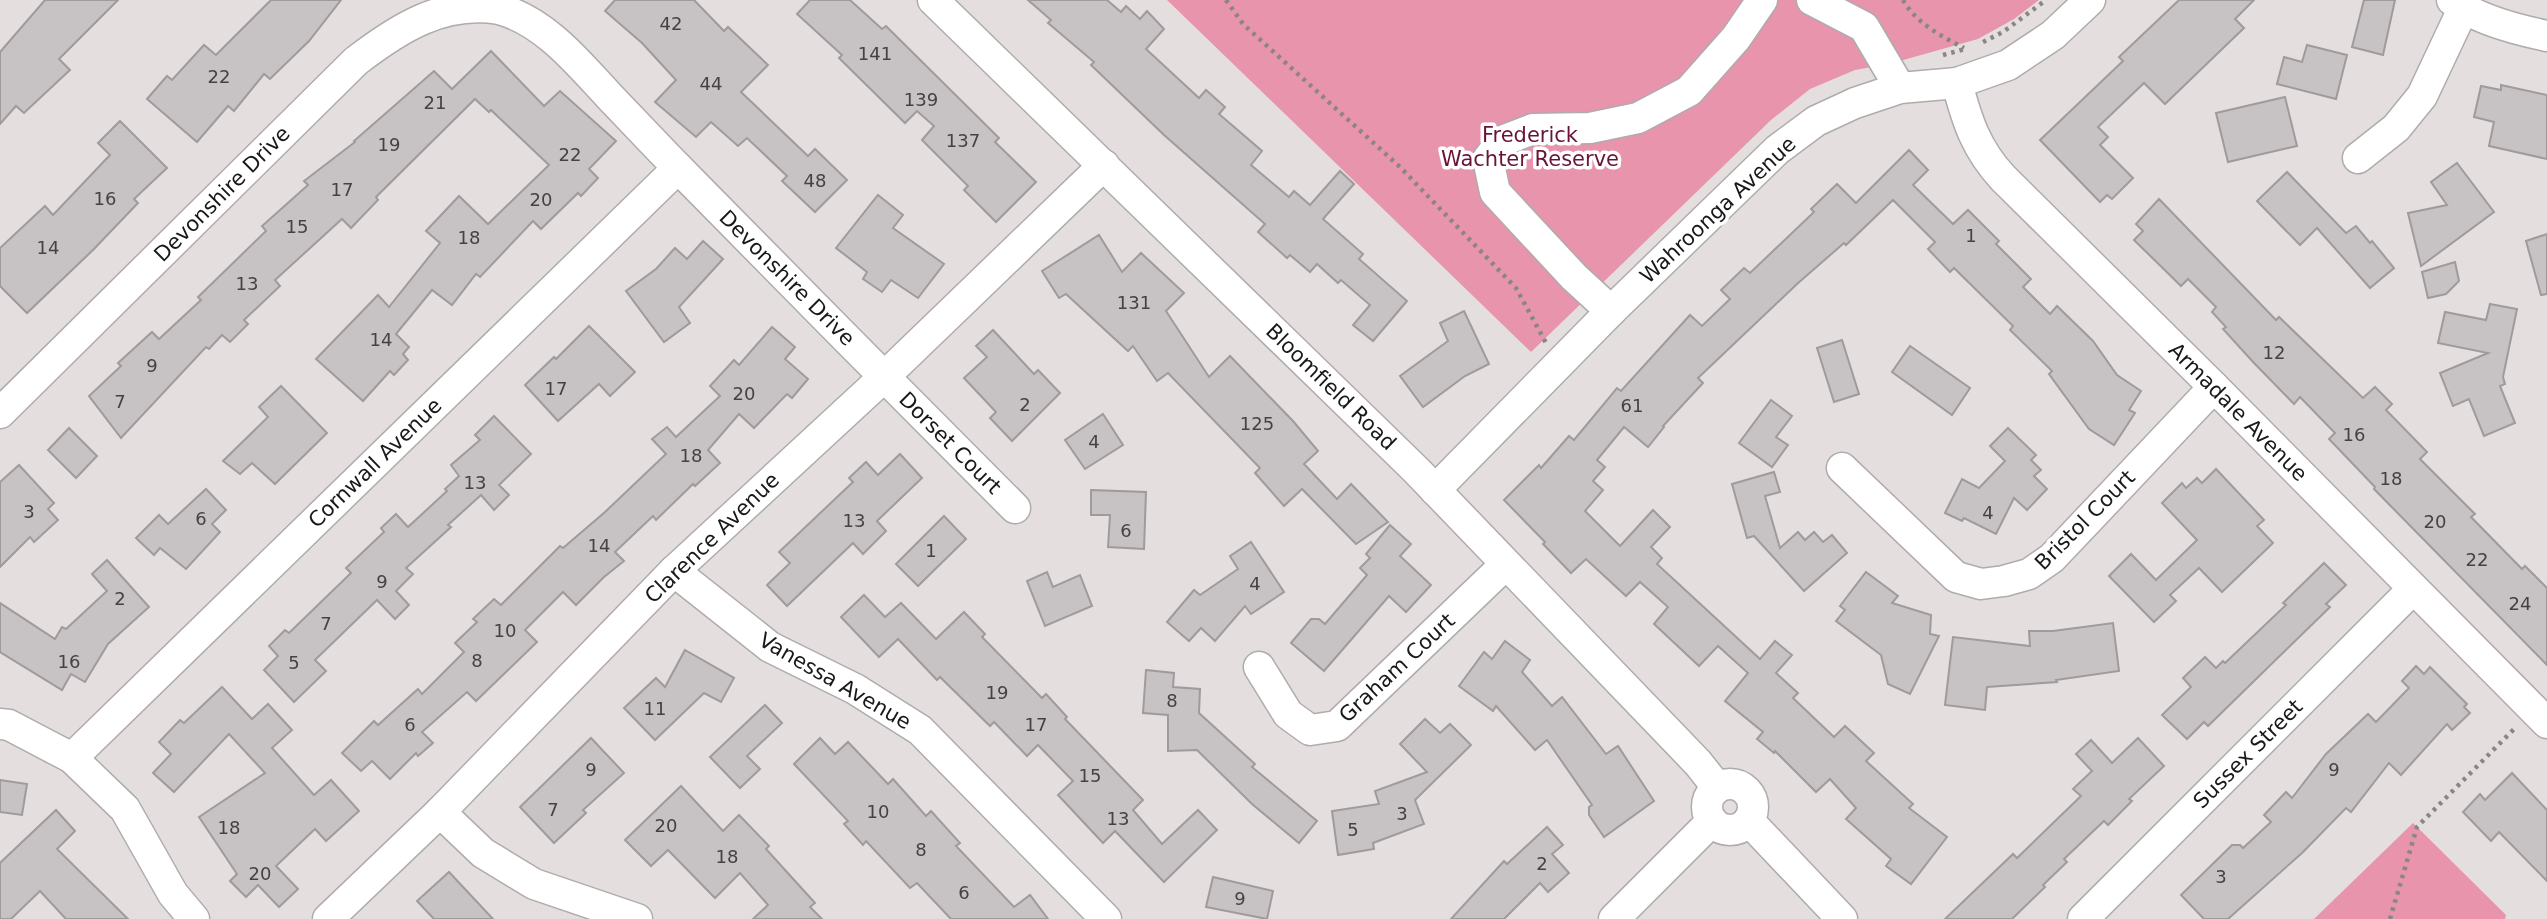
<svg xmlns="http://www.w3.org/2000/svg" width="2547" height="919" viewBox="0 0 2547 919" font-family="'DejaVu Sans',sans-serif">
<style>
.green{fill:#e794ac}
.building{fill:#c7c2c3;stroke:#9f9a9c;stroke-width:2}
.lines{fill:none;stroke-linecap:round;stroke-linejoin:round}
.minor-casing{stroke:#b0abac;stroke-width:33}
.path{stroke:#8a8686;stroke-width:4.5;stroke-dasharray:3.5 5;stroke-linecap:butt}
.minor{stroke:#fff;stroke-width:30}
.labels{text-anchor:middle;stroke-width:7;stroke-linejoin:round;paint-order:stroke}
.number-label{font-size:18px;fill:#444243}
.park-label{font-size:21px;fill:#691437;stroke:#fff}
.street-label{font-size:21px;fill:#191818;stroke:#fff}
</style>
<rect width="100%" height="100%" fill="#e4dedf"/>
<g class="green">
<polygon points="1167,0 2039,0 2014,19 1978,39 1889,64 1855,70 1810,89 1771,120 1531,352"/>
<polygon points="2413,823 2506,915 2505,919 2314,919"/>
</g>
<g class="building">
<polygon points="45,0 118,0 59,59 70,70 24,113 16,106 0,124 0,52"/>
<polygon points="271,0 341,0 309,41 270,79 264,74 234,111 228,106 197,142 147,99 167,76 172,80 204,45 216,55"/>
<polygon points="615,0 694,0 724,31 728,27 768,65 741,92 808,156 815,149 847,180 815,212 782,181 787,176 747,138 738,146 711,122 696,137 655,102 676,80 642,43 605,11"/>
<polygon points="810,0 850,0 882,29 886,26 999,138 995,142 1036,182 996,222 964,190 968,186 922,140 934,126 917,111 905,123 839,58 842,55 797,14"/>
<polygon points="1028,0 1107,0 1121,12 1126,6 1140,19 1147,11 1164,29 1146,49 1199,98 1206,90 1225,107 1219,114 1262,151 1251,165 1289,197 1294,191 1310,205 1340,171 1354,184 1323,219 1363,254 1359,259 1407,301 1373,341 1353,325 1370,305 1341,280 1338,283 1317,264 1310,272 1290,255 1287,258 1258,232 1265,224 1164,135 1091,65 1094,62 1048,23 1051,20"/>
<polygon points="2179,0 2254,0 2235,19 2244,28 2165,104 2144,83 2098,127 2108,137 2100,145 2133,178 2112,199 2107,195 2100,202 2040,140 2123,61 2119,57"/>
<polygon points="2364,0 2395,0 2383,55 2352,47"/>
<polygon points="2307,45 2347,55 2336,99 2277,84 2284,57 2302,62"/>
<polygon points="491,51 544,106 560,91 616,141 589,169 598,178 581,196 578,193 541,229 533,221 480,277 476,274 452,305 432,290 396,334 409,347 403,354 408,360 394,375 390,371 363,401 316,359 378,295 389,307 440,243 426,231 459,196 488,224 549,165 491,110 489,112 475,99 376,197 378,200 351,228 342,219 275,280 280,286 244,320 248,324 230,342 222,335 209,349 206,347 121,438 89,396 121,366 118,363 152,332 159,339 201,300 198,297 266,231 262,226 308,185 304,181 355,142 354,141 434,71 452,89"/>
<polygon points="2501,85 2547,95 2547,159 2489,146 2494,122 2474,117 2481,86 2501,90"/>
<polygon points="2285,97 2297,146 2228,162 2216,113"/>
<polygon points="120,121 167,168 134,199 138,203 93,250 27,313 0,286 0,248 45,206 53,215 110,155 98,143"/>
<polygon points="1909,150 1928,170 1913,185 1953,224 1968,210 1999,241 1996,244 2031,279 2023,287 2050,314 2057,306 2093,341 2117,375 2141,391 2129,410 2135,413 2114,445 2089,429 2049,374 2052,371 2010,330 2013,326 1954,268 1950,272 1928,249 1935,242 1893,200 1846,245 1844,243 1797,284 1698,378 1703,383 1663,426 1664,427 1648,447 1624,427 1597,460 1605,467 1593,481 1603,490 1585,511 1620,546 1653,510 1670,527 1651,547 1662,558 1657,564 1760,659 1775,641 1792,655 1776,673 1798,693 1793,698 1834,737 1845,726 1874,753 1866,761 1913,804 1909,808 1947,837 1911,884 1886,866 1891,859 1846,819 1856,808 1830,779 1816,792 1775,751 1774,753 1757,739 1763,732 1725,701 1748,673 1718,646 1699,666 1654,624 1668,607 1640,582 1626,596 1586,559 1571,573 1543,544 1545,542 1504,500 1539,465 1541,468 1569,436 1574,440 1617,388 1621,391 1690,315 1702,326 1730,299 1721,290 1744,268 1750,273 1814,212 1811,209 1837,184 1856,203"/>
<polygon points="2457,163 2494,212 2421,266 2408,213 2447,205 2431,182"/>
<polygon points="2287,172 2346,233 2356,226 2370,243 2372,241 2394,268 2370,288 2317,228 2300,245 2257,201"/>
<polygon points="878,195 903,215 893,228 944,264 918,298 891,280 882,292 863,279 867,272 836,248"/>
<polygon points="2159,199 2276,320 2279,317 2363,398 2375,387 2392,404 2386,410 2427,452 2420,459 2475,514 2471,517 2522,569 2525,566 2547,588 2547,665 2374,489 2375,487 2329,439 2335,433 2300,397 2294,404 2254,363 2223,329 2226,327 2212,312 2216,307 2188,279 2181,286 2134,240 2143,231 2136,224"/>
<polygon points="2547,234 2547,294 2541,295 2526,241"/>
<polygon points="1099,235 1122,272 1141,253 1184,293 1166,311 1209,377 1230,356 1293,421 1318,451 1304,464 1337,499 1351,484 1388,522 1356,544 1302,489 1284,506 1255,473 1260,468 1168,373 1157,381 1133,346 1128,351 1066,294 1059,298 1042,271"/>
<polygon points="703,241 723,259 679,307 690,323 664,342 626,291 656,269 675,248 687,259"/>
<polygon points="2455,262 2459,281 2446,294 2428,298 2422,272"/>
<polygon points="2490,304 2517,309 2503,377 2505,384 2500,386 2515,423 2484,436 2469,399 2453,406 2440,373 2488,353 2438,343 2445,312 2486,320"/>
<polygon points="1464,311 1489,364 1465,376 1423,407 1400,376 1448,341 1440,323"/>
<polygon points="589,326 635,372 610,396 599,384 558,421 525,385 554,357 556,359"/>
<polygon points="772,327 795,347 785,359 808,379 792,398 787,394 754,428 739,414 708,450 720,463 695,486 693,484 656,520 653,516 615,552 624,561 604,577 576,605 563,592 525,630 537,642 476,701 467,692 422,732 433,743 418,756 416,753 390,779 372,761 361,771 342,753 374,721 378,725 418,689 422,694 464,652 455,643 477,622 473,619 494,599 501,605 560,546 563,548 605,512 666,454 652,439 667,427 676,437 720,396 710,386 734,360 739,365"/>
<polygon points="993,330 1034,374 1038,370 1060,393 1012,441 990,418 996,412 964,378 987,357 976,346"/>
<polygon points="1842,340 1859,394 1834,402 1817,348"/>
<polygon points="1910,346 1970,388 1952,415 1892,372"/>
<polygon points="281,386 327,433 275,484 252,463 240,474 223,461 268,417 259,407"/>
<polygon points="1771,400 1792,416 1776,437 1788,445 1772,467 1739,443"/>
<polygon points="1103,414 1123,445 1085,469 1065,440"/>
<polygon points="494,416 531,454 499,485 509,495 494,510 481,495 448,525 451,527 406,568 413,574 396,591 409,605 395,619 377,600 315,660 326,671 294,702 264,670 278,656 269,646 285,630 289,633 351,573 346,568 384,532 381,528 396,514 408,527 447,491 445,489 459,476 451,465 480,440 475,435"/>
<polygon points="69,428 97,456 76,478 48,450"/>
<polygon points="2008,428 2036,455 2031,460 2041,470 2034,476 2047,489 2027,510 2014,498 1996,534 1964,518 1962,521 1945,513 1962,479 1979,488 2005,461 1990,446"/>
<polygon points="900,454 922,478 877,521 886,531 863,554 853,543 787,606 767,585 790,563 779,552 853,482 849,478 866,462 878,475"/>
<polygon points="19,465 54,503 48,509 58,520 34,542 30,537 0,567 0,482"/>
<polygon points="2216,469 2264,520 2257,526 2273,543 2222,592 2199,568 2170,595 2176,601 2154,622 2109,576 2131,554 2156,580 2197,540 2162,503 2182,483 2186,488 2197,478 2202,483"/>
<polygon points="1774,472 1780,492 1765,496 1780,548 1798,532 1805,540 1814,532 1823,542 1832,535 1847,553 1804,591 1754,536 1747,538 1732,484"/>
<polygon points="206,489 226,510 212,524 220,532 186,569 160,548 154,555 136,538 159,515 168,524"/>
<polygon points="1091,490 1146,492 1144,549 1108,547 1110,515 1091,515"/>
<polygon points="944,516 966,539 918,586 896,564"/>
<polygon points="1390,525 1411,544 1400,556 1431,585 1406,612 1389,596 1324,671 1291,643 1311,619 1319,619 1325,624 1367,575 1360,568 1370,558 1366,554"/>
<polygon points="1251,542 1284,592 1251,614 1245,606 1215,641 1201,628 1189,641 1167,622 1194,590 1200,595 1238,569 1230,556"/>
<polygon points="107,560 149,607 108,644 85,682 71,674 62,690 0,652 0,603 55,639 62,627 66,629 107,591 92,574"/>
<polygon points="2324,563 2346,585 2326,604 2330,607 2208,726 2204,722 2187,739 2162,715 2191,687 2183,678 2205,657 2216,668 2223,661 2225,663 2286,605 2283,603"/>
<polygon points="1047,572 1053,587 1080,575 1092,606 1045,626 1027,581"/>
<polygon points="1866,572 1898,596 1892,603 1931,615 1930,634 1939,636 1910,694 1888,684 1881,655 1836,621 1845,610 1840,606"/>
<polygon points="864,595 885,617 901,603 936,639 964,612 985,634 982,637 1042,698 1046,694 1067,717 1065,719 1143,800 1133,810 1162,844 1198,810 1217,830 1164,882 1115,831 1103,843 1058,795 1073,781 1038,745 1027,756 994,722 990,726 940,677 937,680 898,639 879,657 841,617"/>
<polygon points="2113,623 2119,671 2056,680 2057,682 1987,687 1985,710 1945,705 1953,637 2030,646 2029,631 2053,631"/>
<polygon points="1505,641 1530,660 1522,672 1552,706 1562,697 1606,754 1618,746 1654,801 1604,837 1589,815 1589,807 1592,805 1547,740 1535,750 1496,706 1493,711 1459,686 1484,652 1492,659"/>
<polygon points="685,650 734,678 721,702 704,693 655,740 624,708 656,678 665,687"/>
<polygon points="2416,666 2424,674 2430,667 2467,704 2464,707 2470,713 2452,730 2447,724 2401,775 2389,763 2351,812 2346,808 2302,853 2228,919 2204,919 2181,895 2232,845 2240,845 2243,848 2271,822 2264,815 2286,792 2292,798 2326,754 2368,714 2376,722 2409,688 2402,681"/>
<polygon points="1146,670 1174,673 1173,687 1200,689 1199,713 1255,764 1252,767 1317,821 1299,843 1252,804 1197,750 1168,751 1168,715 1143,713"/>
<polygon points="222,687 252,719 268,704 292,730 272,748 314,795 331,780 359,811 326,841 315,829 276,866 298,889 279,907 258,885 246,897 230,881 237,874 199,817 265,773 229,734 174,792 153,773 171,754 159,742 180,720 184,723"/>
<polygon points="765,705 782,723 747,756 760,769 740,788 710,757"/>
<polygon points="1425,719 1440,733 1450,724 1471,745 1415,800 1424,824 1373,843 1374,849 1338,855 1332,811 1379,804 1375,791 1427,772 1400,744"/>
<polygon points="591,738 624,773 583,810 586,813 554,843 520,807"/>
<polygon points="820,738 835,754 848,742 888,784 893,779 926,816 931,811 960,843 956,846 1014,907 1030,895 1048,919 951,919 917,883 910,888 866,841 863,845 844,824 848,821 794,764"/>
<polygon points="2138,738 2164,766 2129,799 2132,801 2108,825 2104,821 2064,859 2067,862 2043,885 2045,887 2012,919 1945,919 2013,854 2017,858 2081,796 2073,789 2092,771 2076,754 2091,740 2112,763"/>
<polygon points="2512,773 2547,810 2547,881 2499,832 2491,841 2463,812 2480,794 2485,800"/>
<polygon points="0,780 27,784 22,815 0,812"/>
<polygon points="681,786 723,831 739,815 769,846 766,849 815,903 810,907 822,919 753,919 768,905 740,873 715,898 668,850 651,866 625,840"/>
<polygon points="56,810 75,831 57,849 128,919 66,919 40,891 11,919 0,919 0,863"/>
<polygon points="1547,827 1563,845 1552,854 1569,873 1548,892 1540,883 1504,919 1451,919 1504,861 1507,864"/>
<polygon points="449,872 493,919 434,919 417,901"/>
<polygon points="1213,877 1273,891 1267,919 1206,907"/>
</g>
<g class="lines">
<g class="minor-casing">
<g id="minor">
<polyline points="933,0 1416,470 1698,763 1717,787"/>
<polyline points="1812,0 1864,27 1900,88"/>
<path d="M2452,0C2475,19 2518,30 2547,36"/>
<path d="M1957,83C1967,121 1976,149 2003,178L2214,387L2547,723"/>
<polyline points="2358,158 2396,128 2422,96 2463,9"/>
<polyline points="1611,311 1574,277 1495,192 1488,159 1502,141 1533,129 1590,128 1638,118 1689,91 1736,38 1762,0"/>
<path d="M0,413L356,61C399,28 443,0 499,9C545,21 579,64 610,97C636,124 661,151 687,177C796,288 905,398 1015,508"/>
<polyline points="1842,468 1956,577 1981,584 2004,581 2029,574 2052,558 2214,387"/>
<polyline points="1435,490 1611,311 1777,150 1816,121 1855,103 1900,88 1957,83 2008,65 2053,35 2090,0"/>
<polyline points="674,571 770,647 855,689 920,730 1106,919"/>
<polyline points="1259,667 1288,714 1310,730 1337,726 1506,564"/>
<polyline points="0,724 9,725 72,758 125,809 173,894 194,919"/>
<polyline points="72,758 678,168"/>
<circle cx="1730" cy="807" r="23"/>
<polyline points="440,812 483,853 534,884 637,919"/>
<polyline points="1749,821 1842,919"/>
<polyline points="328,919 440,812 674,571 884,377 1104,165"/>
<polyline points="1614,919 1712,821"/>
<polyline points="2083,919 2413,589"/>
</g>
</g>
<g class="path">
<polyline points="1226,0 1243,24 1400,167 1516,288 1546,343"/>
<path d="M1903,0C1916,23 1941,36 1964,48"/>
<polyline points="1983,42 2003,32 2046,0"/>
<polyline points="1943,55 1965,49"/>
<polyline points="2390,919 2417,827 2516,727"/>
</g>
<use href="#minor" class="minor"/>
</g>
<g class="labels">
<g class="number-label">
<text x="671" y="30">42</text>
<text x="875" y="60">141</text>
<text x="219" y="83">22</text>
<text x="711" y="90">44</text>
<text x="921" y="106">139</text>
<text x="435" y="109">21</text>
<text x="963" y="147">137</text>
<text x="389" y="151">19</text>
<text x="570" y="161">22</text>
<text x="815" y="187">48</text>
<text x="342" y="196">17</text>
<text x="105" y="205">16</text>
<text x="541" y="206">20</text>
<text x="297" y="233">15</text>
<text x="1971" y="242">1</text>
<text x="469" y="244">18</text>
<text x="48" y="254">14</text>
<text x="247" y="290">13</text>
<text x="1134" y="309">131</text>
<text x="381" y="346">14</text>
<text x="2274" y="359">12</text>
<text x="152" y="372">9</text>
<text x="556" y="395">17</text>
<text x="744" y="400">20</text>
<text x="120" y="408">7</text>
<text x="1025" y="411">2</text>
<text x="1632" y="412">61</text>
<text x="1257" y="430">125</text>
<text x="2354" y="441">16</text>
<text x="1094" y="448">4</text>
<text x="691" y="462">18</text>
<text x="2391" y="485">18</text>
<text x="475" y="489">13</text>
<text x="29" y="518">3</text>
<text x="1988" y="519">4</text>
<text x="201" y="525">6</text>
<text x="854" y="527">13</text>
<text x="2435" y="528">20</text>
<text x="1126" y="537">6</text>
<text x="599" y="552">14</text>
<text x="931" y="557">1</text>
<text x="2477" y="566">22</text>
<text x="382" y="588">9</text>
<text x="1255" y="590">4</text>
<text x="120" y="605">2</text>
<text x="2520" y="610">24</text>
<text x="326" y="630">7</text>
<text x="505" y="637">10</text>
<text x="477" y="667">8</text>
<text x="69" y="668">16</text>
<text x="294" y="669">5</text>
<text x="997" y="699">19</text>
<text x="1172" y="707">8</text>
<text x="655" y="715">11</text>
<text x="410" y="731">6</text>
<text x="1036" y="731">17</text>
<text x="591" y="776">9</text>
<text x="2334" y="776">9</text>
<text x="1090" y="782">15</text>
<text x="553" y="816">7</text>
<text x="878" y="818">10</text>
<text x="1402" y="820">3</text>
<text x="1118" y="825">13</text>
<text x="666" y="832">20</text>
<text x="229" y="834">18</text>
<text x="1353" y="836">5</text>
<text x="921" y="856">8</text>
<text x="727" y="863">18</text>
<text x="1542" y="870">2</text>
<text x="260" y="880">20</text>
<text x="2221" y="883">3</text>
<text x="964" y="899">6</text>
<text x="1240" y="905">9</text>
</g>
<g class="park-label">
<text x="1530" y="142">Frederick<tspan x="1530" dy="24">Wachter Reserve</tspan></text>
</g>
<g class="street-label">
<text transform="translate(222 194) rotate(-45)" y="7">Devonshire Drive</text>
<text transform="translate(1718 210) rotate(-43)" y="7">Wahroonga Avenue</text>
<text transform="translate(787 278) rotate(45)" y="7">Devonshire Drive</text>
<text transform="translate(1331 387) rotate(44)" y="7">Bloomfield Road</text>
<text transform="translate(2238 412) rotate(45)" y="7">Armadale Avenue</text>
<text transform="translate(950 443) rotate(45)" y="7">Dorset Court</text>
<text transform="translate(375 463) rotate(-44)" y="7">Cornwall Avenue</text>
<text transform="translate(2085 520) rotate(-45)" y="7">Bristol Court</text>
<text transform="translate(712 538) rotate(-44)" y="7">Clarence Avenue</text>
<text transform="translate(1397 668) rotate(-43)" y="7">Graham Court</text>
<text transform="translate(835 681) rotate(30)" y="7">Vanessa Avenue</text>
<text transform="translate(2248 754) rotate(-45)" y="7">Sussex Street</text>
</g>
</g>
</svg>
